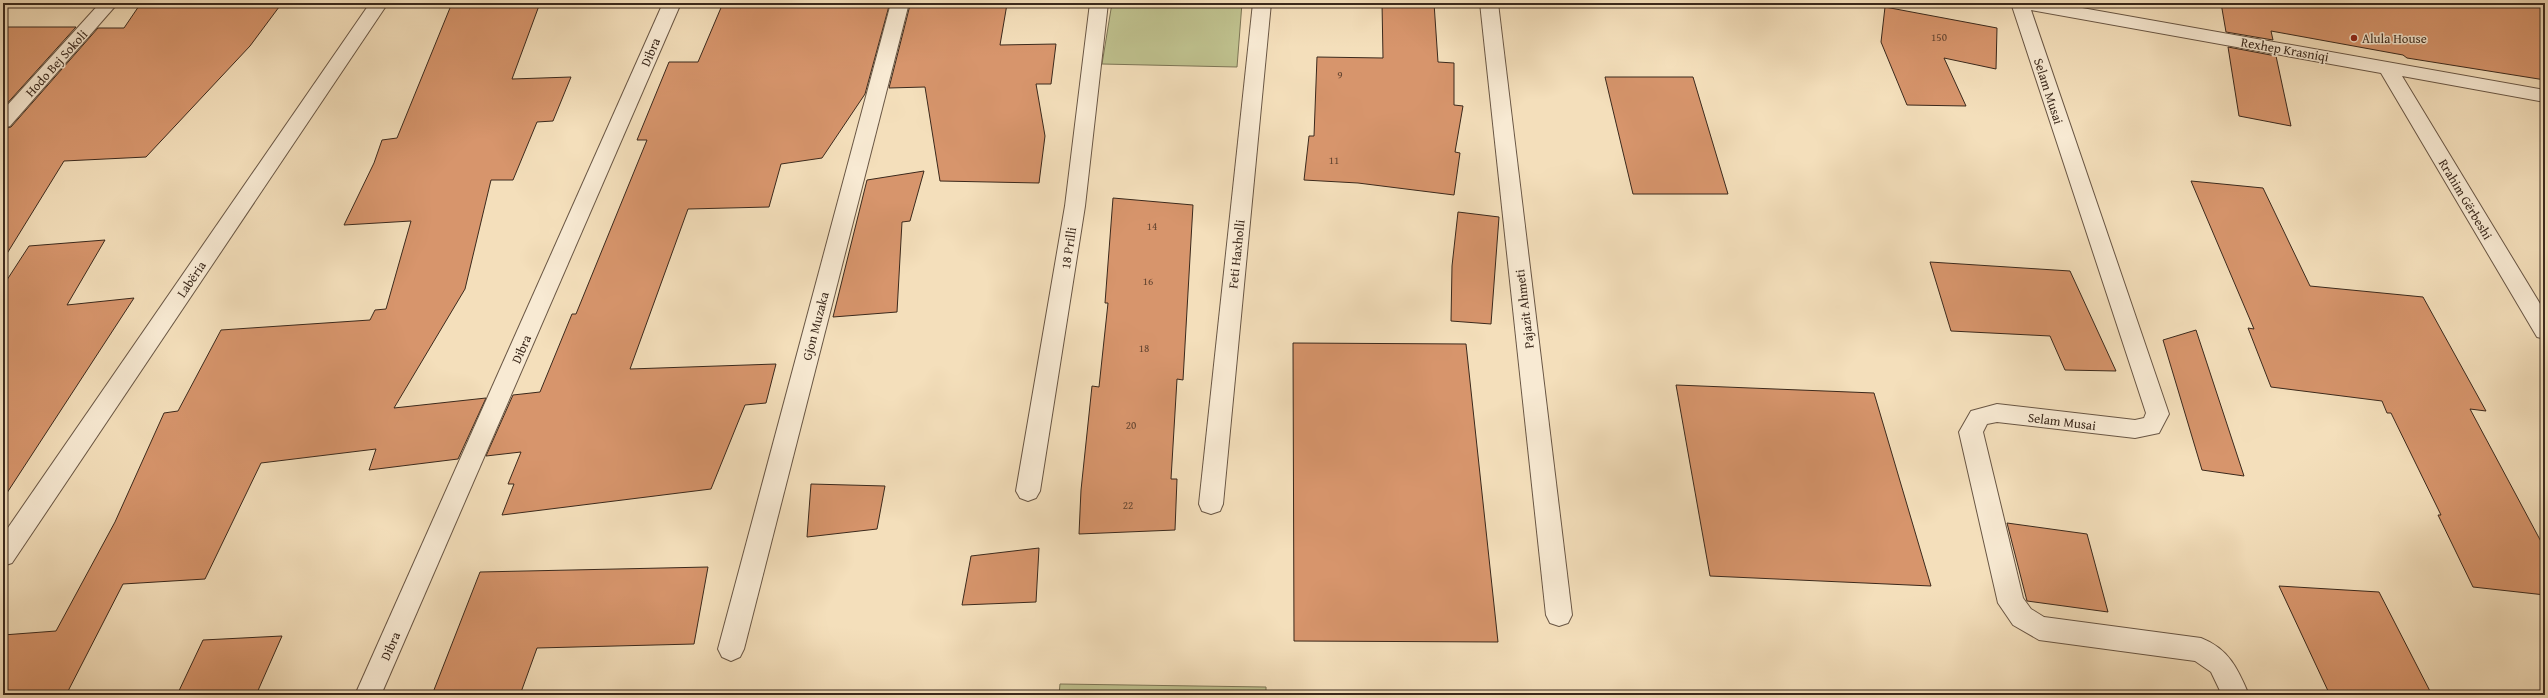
<svg xmlns="http://www.w3.org/2000/svg" width="2548" height="698" viewBox="0 0 2548 698" font-family="'Gentium Book Plus',serif">
<style>
.green{fill:#bfc18e;stroke:#7d7555}
.building{fill:#d7956c;stroke:#3b291c}
.lines{fill:none;stroke-linecap:round;stroke-linejoin:round}
.minor-casing{stroke:#695644;stroke-width:2}
.minor{fill:#f8ead3;fill-rule:evenodd}
.poi-dot{fill:#8f2418;stroke:#f8ead3;stroke-width:1.5}
.labels{text-anchor:middle;stroke-width:3;stroke-linejoin:round;paint-order:stroke}
.number-label{font-size:11px;fill:#624430}
.poi-label{font-size:13px;fill:#3b291c;stroke:#f8ead3;text-anchor:start}
.street-label{font-size:13px;fill:#3b291c;stroke:#f8ead3}
</style>
<rect width="100%" height="100%" fill="#f4dfbb"/>
<filter id="stains"><feTurbulence type="fractalNoise" baseFrequency=".005" numOctaves="4"/><feColorMatrix values="0 0 0 0 .2 0 0 0 0 .09 0 0 0 0 .02 0 0 0 .5 -.17"/></filter>
<radialGradient id="worn" r=".72"><stop offset=".6" stop-color="#630" stop-opacity="0"/><stop offset="1" stop-color="#630" stop-opacity=".3"/></radialGradient>
<g class="green">
<polygon points="1112,3 1242,3 1237,67 1102,64"/>
<polygon points="1060,684 1266,687 1266,695 1059,695"/>
</g>
<g class="building">
<polygon points="141,3 282,3 250,46 146,157 64,161 3,260 3,129 11,127 98,28 124,28"/>
<polygon points="452,3 540,3 512,79 571,77 553,121 537,122 513,180 491,180 465,289 394,408 486,398 458,459 369,470 376,449 261,463 205,579 123,584 66,695 3,695 3,635 56,631 115,522 164,413 178,411 221,330 370,320 375,310 386,309 411,221 344,225 374,163 382,140 397,138"/>
<polygon points="723,3 858,3 857,6 889,6 865,94 822,158 781,164 769,207 688,209 630,369 776,364 766,403 745,405 711,489 502,515 514,484 508,484 521,452 486,456 513,395 540,392 572,314 576,314 647,140 637,140 669,62 698,62"/>
<polygon points="1382,3 1434,3 1438,62 1454,63 1454,105 1463,106 1455,152 1460,153 1454,195 1358,183 1304,180 1309,136 1314,136 1317,57 1383,58"/>
<polygon points="2221,3 2545,3 2545,80 2407,58 2403,55 2271,31 2273,40 2226,32"/>
<polygon points="1007,4 1000,45 1056,44 1051,84 1036,84 1045,136 1039,183 940,181 925,87 889,88 910,5"/>
<polygon points="1885,7 1997,28 1996,69 1944,58 1966,106 1907,105 1881,42"/>
<polygon points="3,27 76,27 3,108"/>
<polygon points="2228,47 2276,56 2291,126 2239,116"/>
<polygon points="1605,77 1693,77 1728,194 1633,194"/>
<polygon points="924,171 910,221 902,222 897,312 833,317 867,180"/>
<polygon points="2191,181 2263,188 2310,286 2423,297 2486,411 2470,409 2545,549 2545,595 2473,587 2438,515 2441,515 2391,413 2387,413 2382,401 2271,387 2248,328 2254,329"/>
<polygon points="1113,198 1193,205 1183,380 1177,379 1171,479 1177,479 1175,530 1079,534 1081,490 1092,386 1099,387 1108,303 1105,303"/>
<polygon points="1458,212 1499,217 1491,324 1451,321 1452,266"/>
<polygon points="105,240 67,305 134,298 3,499 3,286 29,246"/>
<polygon points="1930,262 2070,271 2116,371 2065,370 2050,336 1951,331"/>
<polygon points="2196,330 2244,476 2202,470 2163,340"/>
<polygon points="1293,343 1466,344 1498,642 1294,641"/>
<polygon points="1676,385 1874,393 1931,586 1710,576"/>
<polygon points="811,484 885,486 877,529 807,537"/>
<polygon points="2007,523 2087,534 2108,612 2027,601"/>
<polygon points="1039,548 1036,602 962,605 971,556"/>
<polygon points="708,567 694,644 537,648 520,695 432,695 480,572"/>
<polygon points="2279,586 2379,592 2432,695 2329,693"/>
<polygon points="282,636 256,695 177,695 203,640"/>
</g>
<g class="lines">
<g class="minor-casing">
<g id="minor">
<polygon points="100,3 118,3 10,126 3,128 3,110"/>
<polygon points="370,3 388,3 12,563 3,566 3,535"/>
<polygon points="663,3 681,3 381,695 355,695"/>
<polygon points="891,3 909,3 744,649 740,657 731,661 722,657 718,649"/>
<polygon points="1090,3 1108,3 1085,206 1040,491 1036,498 1028,501 1020,498 1016,491 1065,206"/>
<polygon points="1253,3 1271,3 1223,504 1220,511 1211,514 1202,511 1199,504"/>
<polygon points="1480,3 1498,3 1572,615 1568,623 1559,626 1550,623 1546,615"/>
<path d="M2011,3H2054L2545,90V102L2402,76L2545,312V339L2537,337L2381,73L2031,10L2169,414L2159,433L2135,438L1997,422L1987,424L1983,432L2023,598L2031,609L2044,617L2201,638C2229,649 2238,669 2249,695H2222L2211,672L2195,661L2039,640L2013,625L1998,603L1959,432L1971,411L1997,404L2135,420L2144,418L2146,413Z"/>
</g>
</g>
<use href="#minor" class="minor"/>
</g>
<circle class="poi-dot" cx="2354" cy="38" r="4"/>
<g class="labels">
<g class="number-label">
<text x="1939" y="41">150</text>
<text x="1340" y="79">9</text>
<text x="1334" y="164">11</text>
<text x="1152" y="230">14</text>
<text x="1148" y="285">16</text>
<text x="1144" y="352">18</text>
<text x="1131" y="429">20</text>
<text x="1128" y="509">22</text>
</g>
<g class="poi-label">
<text x="2362" y="43">Alula House</text>
</g>
<g class="street-label">
<text transform="translate(2285 49) rotate(10)" y="5">Rexhep Krasniqi</text>
<text transform="translate(650 52) rotate(-67)" y="5">Dibra</text>
<text transform="translate(56 63) rotate(-48)" y="5">Hodo Bej Sokoli</text>
<text transform="translate(2049 91) rotate(72)" y="5">Selam Musai</text>
<text transform="translate(2466 199) rotate(59)" y="5">Rrahim Gërbeshi</text>
<text transform="translate(1068 248) rotate(-81)" y="5">18 Prilli</text>
<text transform="translate(1236 254) rotate(-84)" y="5">Feti Haxholli</text>
<text transform="translate(191 279) rotate(-56)" y="5">Labëria</text>
<text transform="translate(1524 309) rotate(-97)" y="5">Pajazit Ahmeti</text>
<text transform="translate(815 326) rotate(-75)" y="5">Gjon Muzaka</text>
<text transform="translate(521 349) rotate(-66)" y="5">Dibra</text>
<text transform="translate(2062 421) rotate(7)" y="5">Selam Musai</text>
<text transform="translate(390 646) rotate(-66)" y="5">Dibra</text>
</g>
</g>
<rect width="2548" height="698" fill="none" stroke="#f4dfbb" stroke-width="16"/>
<rect x="4" y="4" width="2540" height="690" fill="none" stroke="#3b291c" stroke-width="2"/>
<rect x="8" y="8" width="2532" height="682" fill="none" stroke="#3b291c"/>
<rect width="100%" height="100%" filter="url(#stains)"/>
<rect width="100%" height="100%" fill="url(#worn)"/>
</svg>
